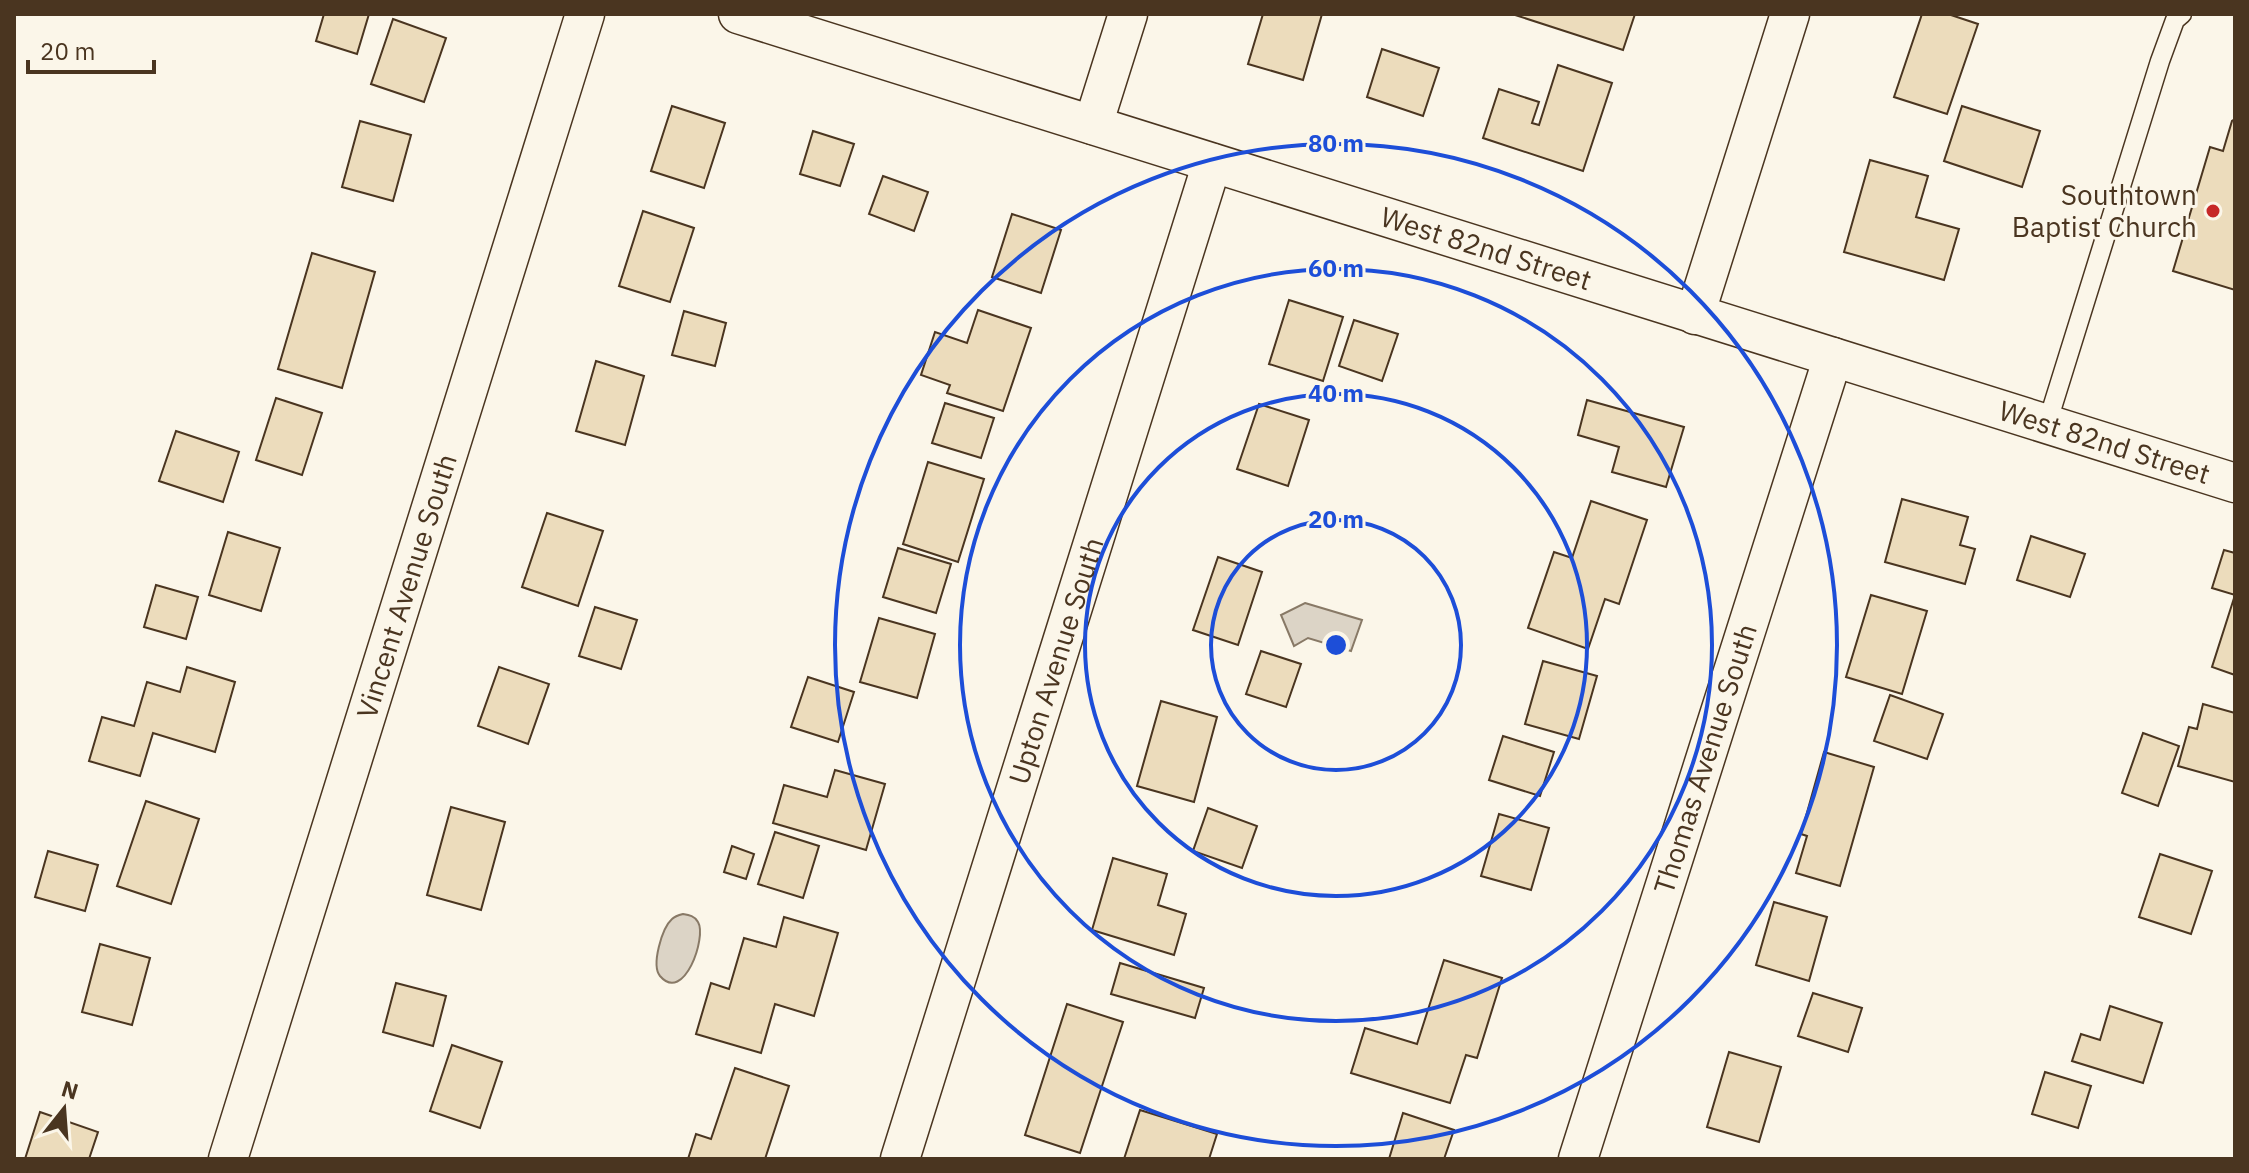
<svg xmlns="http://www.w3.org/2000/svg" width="2249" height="1173" viewBox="0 0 2249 1173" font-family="'IBM Plex Sans',sans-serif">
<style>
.water{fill:#dcd4c6;stroke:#887966;stroke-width:2}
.building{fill:#ecdcbc;stroke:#4a3520;stroke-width:2}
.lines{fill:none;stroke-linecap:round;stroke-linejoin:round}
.service-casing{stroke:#4a3520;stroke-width:21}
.minor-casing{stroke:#4a3520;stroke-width:41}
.service{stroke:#fbf6e9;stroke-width:18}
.minor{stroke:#fbf6e9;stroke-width:38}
.ring{fill:none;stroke:#1d4ed8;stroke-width:4}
.poi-dot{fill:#c62828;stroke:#fbf6e9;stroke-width:3}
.labels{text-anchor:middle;stroke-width:6;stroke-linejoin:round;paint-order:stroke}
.poi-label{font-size:28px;fill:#4a3520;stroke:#fbf6e9;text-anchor:end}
.street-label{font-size:28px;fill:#4a3520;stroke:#fbf6e9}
.centre{fill:#1d4ed8;stroke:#fbf6e9;stroke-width:4}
.ring-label{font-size:24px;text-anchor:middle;font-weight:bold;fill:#1d4ed8;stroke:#fbf6e9;stroke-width:6;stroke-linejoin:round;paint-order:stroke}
</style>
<rect width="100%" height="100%" fill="#fbf6e9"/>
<g class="water">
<polygon points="1305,603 1362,620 1351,651 1308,638 1294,646 1281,615"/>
<path d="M683,914C689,915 695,916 698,922C707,937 684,1004 660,976C651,965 662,928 672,919C675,916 679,915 683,914Z"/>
</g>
<g class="building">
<polygon points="324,14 369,14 357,54 316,41"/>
<polygon points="1263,14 1322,14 1303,80 1248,64"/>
<polygon points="1512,14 1635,14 1623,50"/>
<polygon points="1922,14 1948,14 1978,24 1947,114 1894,97"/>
<polygon points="393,19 446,38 424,102 371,84"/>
<polygon points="1382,49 1439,68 1423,116 1367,97"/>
<polygon points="1558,65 1612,83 1583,171 1483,138 1499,89 1539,102 1532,123 1539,125"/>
<polygon points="672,106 725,123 704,188 651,171"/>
<polygon points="1962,106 2040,131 2022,187 1944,161"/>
<polygon points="2235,119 2235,290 2173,271 2210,147 2223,151 2232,121"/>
<polygon points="360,121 411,135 393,201 342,187"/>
<polygon points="813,131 854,144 840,186 800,174"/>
<polygon points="1870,160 1928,176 1916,217 1959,229 1944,280 1844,252"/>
<polygon points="883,176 928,192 914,231 869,214"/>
<polygon points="643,211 694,228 670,302 619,286"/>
<polygon points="1012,214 1061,230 1041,293 992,277"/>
<polygon points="312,253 375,272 342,388 278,369"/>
<polygon points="1289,300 1343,317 1323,381 1269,364"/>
<polygon points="978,310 1031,328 1003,411 947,393 950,385 921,375 935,332 967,343"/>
<polygon points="684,311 726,323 715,366 672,355"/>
<polygon points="1354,320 1398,334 1382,381 1339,366"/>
<polygon points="596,361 644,376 625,445 576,431"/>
<polygon points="276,398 322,413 302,475 256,460"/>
<polygon points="1587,400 1684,427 1666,487 1612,472 1619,447 1578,435"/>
<polygon points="945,403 994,418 981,458 932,443"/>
<polygon points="1259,404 1309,420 1288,486 1237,469"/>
<polygon points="176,431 239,452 223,502 159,481"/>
<polygon points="928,462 984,479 958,562 903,544"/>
<polygon points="1902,499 1968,517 1960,545 1975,549 1965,584 1885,562"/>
<polygon points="1591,501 1647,520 1619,604 1605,599 1588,649 1528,628 1554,552 1572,558"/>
<polygon points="547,513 603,531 578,606 522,587"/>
<polygon points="228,532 280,548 261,611 209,595"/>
<polygon points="2031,536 2085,554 2070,597 2017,580"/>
<polygon points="898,548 951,564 936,613 883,597"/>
<polygon points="2224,550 2235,553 2235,595 2212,588"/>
<polygon points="1218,557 1262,572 1238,645 1193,630"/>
<polygon points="156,585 198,597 186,639 144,627"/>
<polygon points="1871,595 1927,611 1902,694 1846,677"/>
<polygon points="2235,595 2235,675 2212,667"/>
<polygon points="595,607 637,620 621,669 579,656"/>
<polygon points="879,618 935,634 917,698 860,682"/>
<polygon points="1261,651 1301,664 1286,707 1246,694"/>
<polygon points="1543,661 1597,676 1579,739 1525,724"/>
<polygon points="187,667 235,682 215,752 153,733 140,776 89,761 102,717 134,726 147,682 180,692"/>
<polygon points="499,667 549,684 528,744 478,726"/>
<polygon points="808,677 854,692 838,742 791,727"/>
<polygon points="1890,695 1943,714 1927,759 1874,741"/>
<polygon points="1161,701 1217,717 1194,802 1137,786"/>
<polygon points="2203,704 2235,713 2235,782 2178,766 2189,727 2197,729"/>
<polygon points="2143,733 2179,746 2158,806 2122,793"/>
<polygon points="1503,736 1554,752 1540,796 1489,780"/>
<polygon points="1824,752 1874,767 1840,886 1796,873 1807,836 1801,834"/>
<polygon points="835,770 885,784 866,850 773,823 784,785 827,797"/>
<polygon points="146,801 199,819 171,904 117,886"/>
<polygon points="451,807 505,822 481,910 427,895"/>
<polygon points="1208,808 1257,826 1242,868 1193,851"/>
<polygon points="1499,814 1549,828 1531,890 1481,876"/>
<polygon points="775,832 819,846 803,898 758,884"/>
<polygon points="732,846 754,854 746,879 724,872"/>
<polygon points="48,851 98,865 85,911 35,897"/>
<polygon points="2160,854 2212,871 2191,934 2139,917"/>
<polygon points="1113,858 1167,874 1158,905 1186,914 1174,955 1092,930"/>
<polygon points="1774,902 1827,917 1809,981 1756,965"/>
<polygon points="784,917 838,933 814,1016 775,1004 761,1053 696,1034 711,983 729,989 744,938 776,947"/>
<polygon points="100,944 150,958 132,1025 82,1012"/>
<polygon points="1444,960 1502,978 1477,1058 1466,1055 1450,1103 1351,1073 1365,1028 1417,1044"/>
<polygon points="1120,963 1204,988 1195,1018 1111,994"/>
<polygon points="396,983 446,996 433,1046 383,1032"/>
<polygon points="1813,993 1862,1008 1848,1052 1798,1036"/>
<polygon points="1067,1004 1123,1022 1080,1153 1025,1135"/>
<polygon points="2110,1006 2162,1023 2143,1083 2072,1061 2081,1034 2100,1040"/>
<polygon points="452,1045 502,1062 480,1128 430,1111"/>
<polygon points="1729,1052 1781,1067 1759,1142 1707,1127"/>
<polygon points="735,1068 789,1086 765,1159 688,1159 696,1134 711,1139"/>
<polygon points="2045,1072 2091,1086 2078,1128 2032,1114"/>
<polygon points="1140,1110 1217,1134 1209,1159 1124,1159"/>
<polygon points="40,1112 98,1132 89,1159 25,1159"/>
<polygon points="1403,1113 1454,1130 1444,1159 1389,1159"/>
</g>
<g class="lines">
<g class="service-casing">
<polyline id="service" points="2047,424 2160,61 2175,20 2182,14"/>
</g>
<g class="minor-casing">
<g id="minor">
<path id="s1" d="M738,14L2235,483"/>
<polyline points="1093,125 1128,14"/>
<polyline points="1695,315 1790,14"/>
<path id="s2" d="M228,1159L585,14"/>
<path id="s3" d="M900,1159L1212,163"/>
<path id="s4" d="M1578,1159L1833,357"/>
</g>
</g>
<use href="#service" class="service"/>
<use href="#minor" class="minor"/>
</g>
<g class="ring">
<circle cx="1336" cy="645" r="125"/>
<circle cx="1336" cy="645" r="251"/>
<circle cx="1336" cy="645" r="376"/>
<circle cx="1336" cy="645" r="501"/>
</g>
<circle class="poi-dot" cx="2213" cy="211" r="8"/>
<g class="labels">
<g class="poi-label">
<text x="2197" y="205">Southtown<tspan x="2197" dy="32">Baptist Church</tspan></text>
</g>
<g class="street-label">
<text dy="10" stroke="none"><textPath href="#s1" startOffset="784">West 82nd Street</textPath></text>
<text dy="10" stroke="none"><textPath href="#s1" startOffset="1432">West 82nd Street</textPath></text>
<text dy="10" stroke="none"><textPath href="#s2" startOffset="600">Vincent Avenue South</textPath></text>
<text dy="10" stroke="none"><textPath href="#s3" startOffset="522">Upton Avenue South</textPath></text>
<text dy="10" stroke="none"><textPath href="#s4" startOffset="420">Thomas Avenue South</textPath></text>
</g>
</g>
<circle cx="1336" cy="645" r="12" class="centre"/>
<g class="ring-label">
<text x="1336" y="152">80 m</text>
<text x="1336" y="277">60 m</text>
<text x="1336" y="402">40 m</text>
<text x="1336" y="528">20 m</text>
</g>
<rect width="2249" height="1173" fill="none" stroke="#4a3520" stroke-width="32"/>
<g transform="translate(64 1109) rotate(17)" stroke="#fbf6e9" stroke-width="6" paint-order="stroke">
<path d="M0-6L14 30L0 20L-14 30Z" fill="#4a3520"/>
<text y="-12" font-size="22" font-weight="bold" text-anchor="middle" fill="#4a3520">N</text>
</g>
<path d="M28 60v12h126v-12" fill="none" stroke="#4a3520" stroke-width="4"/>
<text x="40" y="60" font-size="24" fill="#4a3520" stroke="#fbf6e9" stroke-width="6" paint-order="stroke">20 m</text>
</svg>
